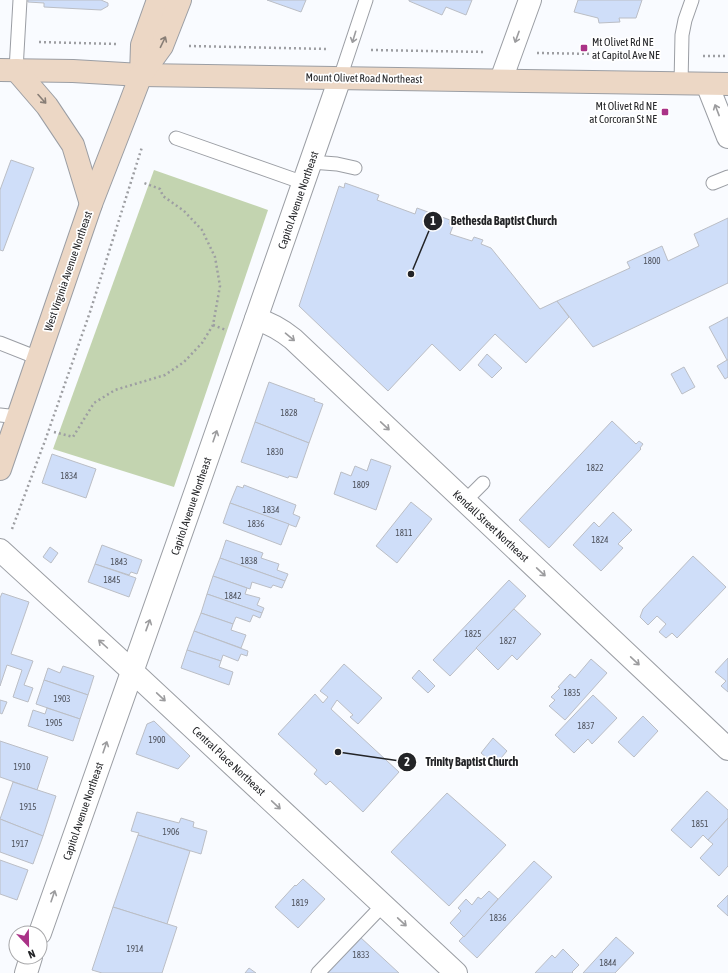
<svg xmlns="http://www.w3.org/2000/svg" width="728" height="973" viewBox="0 0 728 973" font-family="'Asap Condensed',sans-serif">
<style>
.green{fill:#c3d4b0}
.building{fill:#cfdef9;stroke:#bbbec5}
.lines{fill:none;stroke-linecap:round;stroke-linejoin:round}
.lane-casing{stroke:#9b9ea4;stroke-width:15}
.street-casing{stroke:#9b9ea4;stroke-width:24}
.secondary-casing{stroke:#9b9ea4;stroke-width:24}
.path{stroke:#9d9ea2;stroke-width:2.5;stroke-dasharray:2 3;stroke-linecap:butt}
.lane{stroke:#fff;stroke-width:13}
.street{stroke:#fff;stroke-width:22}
.secondary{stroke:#ecd7c5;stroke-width:22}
.oneway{stroke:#9c9c9e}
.oneway2{stroke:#887e76}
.poi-dot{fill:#aa3287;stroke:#fff;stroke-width:1.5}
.labels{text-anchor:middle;stroke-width:3.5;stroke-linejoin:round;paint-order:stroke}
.number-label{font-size:9px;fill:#4e525c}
.poi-label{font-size:11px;fill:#232427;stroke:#fff;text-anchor:start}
.street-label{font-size:11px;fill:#232427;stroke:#fff}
.leader{fill:none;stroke:#232427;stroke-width:1.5}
.callout-dot{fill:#232427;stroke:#fff;stroke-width:1.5}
.mark-label{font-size:12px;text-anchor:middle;font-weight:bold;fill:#fff}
.callout-label{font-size:12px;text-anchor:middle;font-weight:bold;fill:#232427;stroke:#fff;stroke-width:3.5;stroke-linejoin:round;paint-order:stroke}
</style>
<rect width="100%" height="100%" fill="#f9fbff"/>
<polygon class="green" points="154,170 268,210 174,487 53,449"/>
<g class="building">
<polygon points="28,0 101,0 108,3 108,6 101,10 44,7 44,3 28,2"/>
<polygon points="267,0 306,0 301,12"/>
<polygon points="409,0 472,0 466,15 446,7 442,15 409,1"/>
<polygon points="578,0 642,0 636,18 619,18 620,22 599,23 598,18 574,12"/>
<polygon points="11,160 34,168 3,251 0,250 0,190"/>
<polygon points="345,183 379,195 377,200 415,214 417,208 450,220 449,224 453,226 450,234 472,241 474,237 483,240 481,244 491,248 540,309 557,301 569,317 526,363 495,334 460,371 432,344 388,391 299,306 339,186 344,188"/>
<polygon points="728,218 728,283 593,347 557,301 630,268 627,262 662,246 668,261 699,246 694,234"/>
<polygon points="728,317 728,360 727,360 709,327"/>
<polygon points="487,354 502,368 492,378 478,365"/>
<polygon points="727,360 728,360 728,377 725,379 717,366"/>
<polygon points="684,367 695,387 682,394 671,374"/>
<polygon points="269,382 315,399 314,401 323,404 309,443 255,422"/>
<polygon points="612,421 636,444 639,441 643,444 640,448 641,449 549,548 519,520"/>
<polygon points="255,422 309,443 297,478 289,476 288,478 241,462"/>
<polygon points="52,454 96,469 86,498 42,483"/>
<polygon points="371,459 391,466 376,510 334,494 341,472 351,476 355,466 367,471"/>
<polygon points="244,485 296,505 293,514 300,517 296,527 230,503 237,486 243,488"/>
<polygon points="411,502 432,519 397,563 376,546"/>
<polygon points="230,503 289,524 281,545 223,523"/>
<polygon points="613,512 632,530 618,544 623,548 601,571 573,545 594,522 599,527"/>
<polygon points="226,540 263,553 261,558 279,564 277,570 288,574 285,581 220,558"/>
<polygon points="102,545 142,560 137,574 131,572 129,575 95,564"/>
<polygon points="50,547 58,553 51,563 43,557"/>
<polygon points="693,556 726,587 677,638 672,633 666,638 659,632 666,624 657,616 648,625 640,617 643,609"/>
<polygon points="220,558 285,581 282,588 273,585 271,588 252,582 250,589 213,576"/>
<polygon points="95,564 136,578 129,597 88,582"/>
<polygon points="213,576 247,588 245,594 260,598 257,605 264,608 262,613 207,594"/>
<polygon points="509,580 526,596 450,676 433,660"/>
<polygon points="2,593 29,602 11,654 33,661 24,685 33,688 28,702 13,697 22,670 7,665 0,686 0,598"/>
<polygon points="207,594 262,613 260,618 253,615 250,622 236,617 233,624 201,613"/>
<polygon points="514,609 541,634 517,660 512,655 498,670 476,648"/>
<polygon points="201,613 233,624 231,630 246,635 241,648 194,631"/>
<polygon points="194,631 248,651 247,656 241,654 238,661 223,655 221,661 187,650"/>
<polygon points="187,650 221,661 219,667 233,672 229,685 181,668"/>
<polygon points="728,658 728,692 721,686 726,681 715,672"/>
<polygon points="591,659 607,673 565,720 549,706 555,700 551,697 560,688 558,687 570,674 575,678"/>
<polygon points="344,664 382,698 358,724 350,717 353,715 337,700 331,709 399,772 363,812 330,781 326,785 314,774 317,770 278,734 315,694 323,703 328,697 320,691"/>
<polygon points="63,666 94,676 88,695 44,680 48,668 60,673"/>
<polygon points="419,670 435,686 428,693 412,678"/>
<polygon points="44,680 88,695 80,719 36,704"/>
<polygon points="593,695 617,718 592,744 588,739 574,753 555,735"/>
<polygon points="0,700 7,702 2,714 0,713"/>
<polygon points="47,708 80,719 73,741 28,726 33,710 45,714"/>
<polygon points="643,716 658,731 634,757 618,742"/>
<polygon points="154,721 190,756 178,769 136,754 147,724"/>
<polygon points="493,738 507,751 495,765 481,753"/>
<polygon points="0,741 48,757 37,790 0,777"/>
<polygon points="13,782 56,796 43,836 0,819"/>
<polygon points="707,791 728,810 728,818 708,840 703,835 691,848 671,830"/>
<polygon points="447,793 506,845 449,906 391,852"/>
<polygon points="137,812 179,823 181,818 194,822 193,827 207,831 201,854 138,835 139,833 131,831"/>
<polygon points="728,818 728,866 719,876 700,858 713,844 708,840"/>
<polygon points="0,819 43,836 33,864 0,852"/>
<polygon points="138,835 190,851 167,924 113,907"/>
<polygon points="0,860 28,870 17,900 0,894"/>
<polygon points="534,861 552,877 477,958 459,941"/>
<polygon points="303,879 325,899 298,928 275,907 295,885 296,886"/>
<polygon points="489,891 498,899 464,937 450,923 461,911 458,908 466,899 472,905 478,897 481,899"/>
<polygon points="728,895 728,916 717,906"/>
<polygon points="113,907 177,927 162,973 102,973 92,970"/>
<polygon points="360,937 399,973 327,973"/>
<polygon points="616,937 634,953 615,973 583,973"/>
<polygon points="563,949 579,965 572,972 573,973 535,973 552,955 555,958"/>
<polygon points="249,968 256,973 245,973"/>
</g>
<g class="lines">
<g class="lane-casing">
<g id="lane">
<polyline points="16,70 20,0"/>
<polyline points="340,78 366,0"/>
<polyline points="681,84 682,35 685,20 692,0"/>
<polyline points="176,138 304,183"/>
<polyline points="311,162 337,164 355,168"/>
<polyline points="713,183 728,177"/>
<polyline points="0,343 38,358"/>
<polyline points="0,415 18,417"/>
<polyline points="465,501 483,483"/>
<polyline points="318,973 383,905"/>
</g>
</g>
<g class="street-casing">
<g id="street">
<polyline points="501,80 530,0"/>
<polyline points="707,84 728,137"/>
<path d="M256,319C270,323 282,330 293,339L728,749"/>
<polyline points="0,550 132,671 456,973"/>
<polyline points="40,933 198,485 340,78"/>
<polyline points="26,973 31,957"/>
</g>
</g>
<g class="secondary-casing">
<g id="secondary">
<polyline points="0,70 73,71 141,75 728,84"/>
<polyline points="16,70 47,106 73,145 91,204"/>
<polyline points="141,75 142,45 158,0"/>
<polyline points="0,469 91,204 128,109 141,75 162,46 180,0"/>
</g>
</g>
<g class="path">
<polyline points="39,42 118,44"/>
<polyline points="189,46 328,49"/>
<polyline points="371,50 486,52"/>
<polyline points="537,53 662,55"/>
<polyline points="703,56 728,56"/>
<polyline points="213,325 226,330"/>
<polyline points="54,432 73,437 94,403 115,390 165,375 184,362 202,343 213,325 220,286 215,257 202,230 184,211 163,196 160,189 144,183"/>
<polyline points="12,529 46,438 90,312 142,147"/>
</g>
<use href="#lane" class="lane"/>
<use href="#street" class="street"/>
<use href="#secondary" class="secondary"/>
</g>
<defs><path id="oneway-shaft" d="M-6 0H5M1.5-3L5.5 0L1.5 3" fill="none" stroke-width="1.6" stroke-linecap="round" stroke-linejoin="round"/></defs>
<g class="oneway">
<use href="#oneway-shaft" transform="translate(354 37) rotate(107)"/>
<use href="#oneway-shaft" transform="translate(517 37) rotate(110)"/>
<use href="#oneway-shaft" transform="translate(717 110) rotate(-111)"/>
<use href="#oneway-shaft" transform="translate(290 337) rotate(40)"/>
<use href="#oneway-shaft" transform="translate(385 426) rotate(43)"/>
<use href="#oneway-shaft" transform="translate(215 436) rotate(-71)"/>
<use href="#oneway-shaft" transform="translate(541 572) rotate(43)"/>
<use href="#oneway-shaft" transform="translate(148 625) rotate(-70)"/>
<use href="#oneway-shaft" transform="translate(103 644) rotate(-138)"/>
<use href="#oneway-shaft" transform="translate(635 661) rotate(43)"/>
<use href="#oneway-shaft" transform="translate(161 697) rotate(43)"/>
<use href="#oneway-shaft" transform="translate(105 747) rotate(-71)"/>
<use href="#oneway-shaft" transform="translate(276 805) rotate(43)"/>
<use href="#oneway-shaft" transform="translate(53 896) rotate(-71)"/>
<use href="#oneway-shaft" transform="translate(402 922) rotate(43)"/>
</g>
<g class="oneway2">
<use href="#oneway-shaft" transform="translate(163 42) rotate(-64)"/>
<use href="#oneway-shaft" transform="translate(42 99) rotate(48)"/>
</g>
<g class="poi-dot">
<rect x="580" y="44" width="8" height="8" rx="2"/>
<rect x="661" y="108" width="8" height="8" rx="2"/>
</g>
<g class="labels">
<g class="number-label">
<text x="652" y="264">1800</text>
<text x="289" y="416">1828</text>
<text x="275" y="455">1830</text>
<text x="595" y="471">1822</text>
<text x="69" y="479">1834</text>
<text x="361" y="488">1809</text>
<text x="271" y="513">1834</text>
<text x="256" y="527">1836</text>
<text x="404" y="536">1811</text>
<text x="600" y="543">1824</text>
<text x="249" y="564">1838</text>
<text x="119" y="565">1843</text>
<text x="112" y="583">1845</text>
<text x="233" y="599">1842</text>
<text x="473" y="637">1825</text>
<text x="508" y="644">1827</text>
<text x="572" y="696">1835</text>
<text x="62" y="702">1903</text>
<text x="54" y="726">1905</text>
<text x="586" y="729">1837</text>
<text x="157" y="743">1900</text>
<text x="22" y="770">1910</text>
<text x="28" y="810">1915</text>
<text x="700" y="827">1851</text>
<text x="171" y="835">1906</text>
<text x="20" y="847">1917</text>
<text x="300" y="906">1819</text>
<text x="498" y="921">1836</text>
<text x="135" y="952">1914</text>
<text x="361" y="958">1833</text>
<text x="608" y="966">1844</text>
</g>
<g class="poi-label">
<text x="592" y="46">Mt Olivet Rd NE<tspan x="592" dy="13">at Capitol Ave NE</tspan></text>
<text x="657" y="110" text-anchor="end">Mt Olivet Rd NE<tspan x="657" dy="13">at Corcoran St NE</tspan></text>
</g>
<g class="street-label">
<text transform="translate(364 78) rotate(1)" y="4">Mount Olivet Road Northeast</text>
<text transform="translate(298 200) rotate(-71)" y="4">Capitol Avenue Northeast</text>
<text transform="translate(68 271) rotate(-71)" y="4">West Virginia Avenue Northeast</text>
<text transform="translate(191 506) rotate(-71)" y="4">Capitol Avenue Northeast</text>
<text transform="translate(491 526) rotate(43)" y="4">Kendall Street Northeast</text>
<text transform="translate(229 761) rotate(43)" y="4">Central Place Northeast</text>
<text transform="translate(83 811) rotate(-71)" y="4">Capitol Avenue Northeast</text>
</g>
</g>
<path class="leader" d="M411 274L433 221M338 752L407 762"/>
<g class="callout-dot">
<circle cx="411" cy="274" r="4"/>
<circle cx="338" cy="752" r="4"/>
<circle cx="433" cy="221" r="10"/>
<circle cx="407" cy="762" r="10"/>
</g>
<g class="mark-label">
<text x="433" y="225">1</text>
<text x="407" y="766">2</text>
</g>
<g class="callout-label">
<text x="504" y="225">Bethesda Baptist Church</text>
<text x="472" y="766">Trinity Baptist Church</text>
</g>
<g transform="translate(28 945) rotate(158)"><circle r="19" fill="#ffffff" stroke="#a7a7a9"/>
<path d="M0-3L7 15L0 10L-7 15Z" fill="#aa3287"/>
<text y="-6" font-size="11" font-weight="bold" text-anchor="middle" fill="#232427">N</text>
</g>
</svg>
